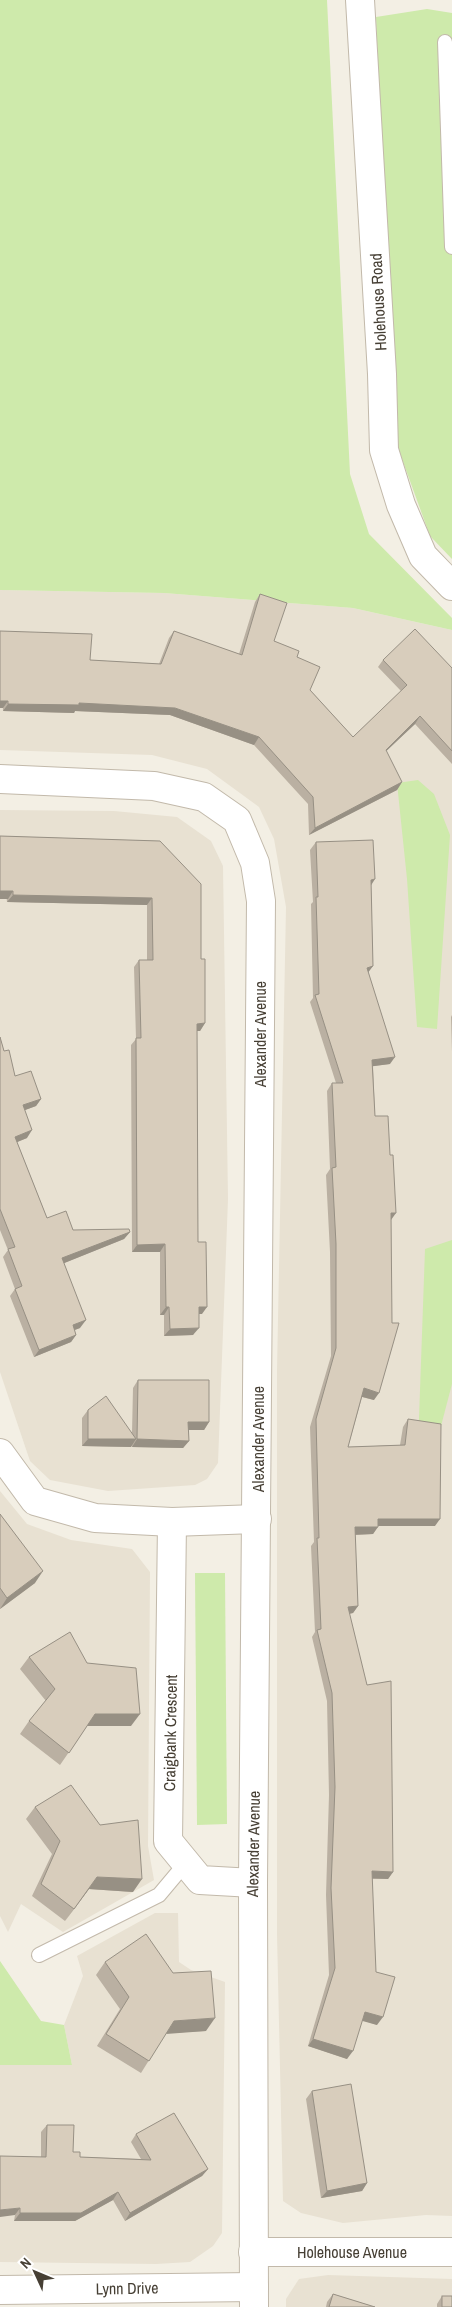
<svg xmlns="http://www.w3.org/2000/svg" width="452" height="2307" viewBox="0 0 452 2307" font-family="'Archivo Narrow',sans-serif">
<style>
.residential{fill:#e8e1d2}
.green{fill:#ceeaab}
.lines{fill:none;stroke-linecap:round;stroke-linejoin:round}
.service-casing{stroke:#c2b9aa;stroke-width:16}
.minor-casing{stroke:#c2b9aa;stroke-width:30}
.service{stroke:#fff;stroke-width:14}
.minor{stroke:#fff;stroke-width:28}
.wall{fill:#bab0a2}
.shaded-wall{fill:#979084}
.building{fill:#d8cdbc;stroke:#979084}
.labels{text-anchor:middle;stroke-width:4.5;stroke-linejoin:round;paint-order:stroke}
.street-label{font-size:16px;fill:#463f34;stroke:#fff}
</style>
<rect width="100%" height="100%" fill="#f3efe4"/>
<g class="residential">
<polygon points="0,590 164,593 353,608 452,630 452,2216 426,2215 343,2223 301,2213 283,2201 277,1934 277,1371 286,907 274,839 259,807 207,769 152,755 0,750"/>
<polygon points="0,810 114,811 177,817 211,841 223,866 228,1199 218,1463 207,1479 195,1485 108,1491 50,1480 30,1461 0,1372"/>
<polygon points="0,1491 27,1524 71,1540 132,1549 150,1572 148,1846 154,1880 63,1932 21,1904 8,1932 0,1916"/>
<polygon points="155,1913 178,1913 179,1962 191,1970 225,1982 222,2233 213,2246 190,2262 156,2264 0,2262 0,2065 72,2065 64,2025 83,1976 77,1956"/>
<polygon points="328,2275 452,2279 452,2307 286,2307 286,2299 299,2279"/>
</g>
<g class="green">
<polygon points="0,0 327,0 350,474 369,534 452,618 452,630 353,608 164,593 0,590"/>
<polygon points="427,9 452,13 452,559 430,536 394,437 376,17"/>
<polygon points="418,780 434,794 450,835 437,1029 417,1027 407,879 397,783"/>
<polygon points="452,1240 452,1384 435,1449 418,1447 425,1249"/>
<polygon points="195,1573 225,1573 227,1824 197,1825"/>
<polygon points="0,1961 41,2021 64,2025 72,2065 0,2065"/>
</g>
<g class="lines">
<g class="service-casing">
<g id="service">
<polyline points="445,42 452,247"/>
<polyline points="39,1955 159,1895 185,1864"/>
</g>
</g>
<g class="minor-casing">
<g id="minor">
<polyline points="360,0 382,374 384,450 401,505 423,556 452,586"/>
<polyline points="0,779 154,786 204,797 237,820 255,863 261,901 253,1883 254,2307"/>
<polyline points="0,1453 35,1501 95,1518 172,1522 257,1519"/>
<polyline points="172,1522 168,1841 200,1880 253,1883"/>
<polyline points="253,2252 452,2252"/>
<polyline points="0,2290 254,2287"/>
</g>
</g>
<use href="#service" class="service"/>
<use href="#minor" class="minor"/>
</g>
<g class="wall">
<polygon points="260,594 274,641 297,657 310,690 353,737 401,691 378,667 383,660 452,668 452,764 415,724 386,751 402,782 397,790 309,835 308,804 254,745 170,715 75,711 74,713 3,711 0,631 90,660 159,664 169,638 174,631 239,654 255,602"/>
<polygon points="0,836 160,841 201,959 205,1023 200,1031 197,1031 198,1242 202,1314 199,1314 193,1335 164,1336 164,1315 160,1315 160,1252 132,1252 131,1045 136,1039 134,967 139,960 147,960 147,905 7,902"/>
<polygon points="316,842 371,885 373,966 368,972 390,1064 373,1066 375,1116 391,1220 374,1400 362,1397 348,1447 400,1445 403,1427 408,1419 435,1526 378,1526 373,1534 355,1535 358,1606 353,1613 349,1614 393,1872 388,1879 372,1879 377,2025 362,2020 347,2059 308,2046 329,1975 326,1895 329,1795 327,1701 312,1637 315,1632 311,1546 314,1542 310,1427 331,1356 330,1252 326,1175 330,1169 327,1091 332,1083 336,1083 310,1002 313,998 311,904 313,902 310,850"/>
<polygon points="452,1015 452,1052 451,1017"/>
<polygon points="0,1037 4,1051 15,1076 41,1099 36,1106 25,1110 27,1138 17,1142 47,1218 73,1230 130,1232 124,1239 64,1263 80,1328 74,1330 76,1335 71,1342 34,1357 10,1296 15,1289 3,1257 8,1250 0,1230"/>
<polygon points="138,1380 209,1422 204,1430 188,1430 189,1441 183,1448 132,1447 132,1445 131,1447 82,1446 82,1418 88,1410 132,1433 133,1388"/>
<polygon points="0,1514 35,1583 0,1609"/>
<polygon points="29,1657 87,1663 131,1726 87,1726 60,1765 20,1734 29,1721 46,1701 20,1669"/>
<polygon points="35,1807 133,1892 89,1889 65,1921 32,1896 52,1854 26,1819"/>
<polygon points="105,1962 206,2031 166,2033 141,2073 97,2046 120,2009 96,1975"/>
<polygon points="312,2091 367,2183 362,2191 321,2198 306,2099"/>
<polygon points="47,2125 73,2152 80,2157 141,2159 131,2142 136,2134 208,2169 202,2176 125,2221 113,2200 75,2221 14,2221 15,2215 41,2157 41,2132"/>
<polygon points="333,2294 375,2307 326,2307 327,2302"/>
<polygon points="442,2296 452,2307 437,2307 437,2304"/>
</g>
<g class="shaded-wall">
<polygon points="0,701 8,701 3,708 0,708"/>
<polygon points="79,703 175,708 259,737 254,745 170,715 75,711 74,713 3,711 8,704"/>
<polygon points="420,716 415,724 380,757 386,750"/>
<polygon points="402,782 397,790 309,835 315,828"/>
<polygon points="375,879 370,887 371,880"/>
<polygon points="0,891 13,891 8,899 0,899"/>
<polygon points="13,895 152,898 147,905 7,902"/>
<polygon points="373,966 367,974 367,968"/>
<polygon points="205,1023 200,1031 192,1031 197,1024"/>
<polygon points="395,1057 390,1064 367,1067 372,1060"/>
<polygon points="41,1099 36,1106 17,1113 23,1105"/>
<polygon points="32,1130 27,1138 10,1145 15,1137"/>
<polygon points="391,1213 396,1213 391,1220"/>
<polygon points="130,1232 124,1239 57,1266 62,1258"/>
<polygon points="165,1244 160,1252 132,1252 137,1245"/>
<polygon points="166,1307 169,1307 164,1315 160,1315"/>
<polygon points="199,1307 207,1307 202,1314 193,1314"/>
<polygon points="86,1320 80,1328 67,1333 73,1325"/>
<polygon points="199,1328 193,1335 164,1336 170,1329"/>
<polygon points="76,1335 71,1342 34,1357 39,1350"/>
<polygon points="364,1388 379,1393 374,1400 359,1396"/>
<polygon points="188,1422 209,1422 204,1430 183,1430"/>
<polygon points="88,1439 136,1439 131,1447 82,1446"/>
<polygon points="137,1439 189,1441 183,1448 132,1447"/>
<polygon points="378,1519 440,1519 435,1526 373,1526"/>
<polygon points="355,1527 378,1527 373,1534 349,1535"/>
<polygon points="43,1571 35,1583 0,1609 7,1598"/>
<polygon points="358,1606 353,1613 342,1615 348,1607"/>
<polygon points="95,1714 140,1714 131,1726 86,1726"/>
<polygon points="372,1871 393,1872 388,1879 366,1878"/>
<polygon points="97,1877 142,1879 133,1892 89,1889 65,1921"/>
<polygon points="365,2012 383,2017 377,2025 359,2020"/>
<polygon points="215,2018 206,2031 166,2034 174,2021"/>
<polygon points="313,2039 353,2051 347,2059 308,2046"/>
<polygon points="208,2169 202,2176 125,2221 130,2213"/>
<polygon points="367,2183 362,2191 321,2198 327,2191"/>
<polygon points="118,2192 113,2200 75,2221 14,2221 20,2213"/>
<polygon points="20,2208 15,2215 0,2217 0,2210"/>
</g>
<g class="building">
<polygon points="260,594 287,603 274,641 299,651 297,657 320,667 310,690 353,737 407,685 383,660 415,629 452,668 452,751 420,716 386,750 402,782 315,828 313,797 259,737 175,708 79,703 79,705 8,704 8,701 0,701 0,631 92,634 90,660 161,664 174,631 242,655"/>
<polygon points="0,836 160,841 201,884 201,959 205,959 205,1023 197,1024 198,1242 206,1242 207,1307 199,1307 199,1328 170,1329 169,1307 166,1307 165,1244 137,1245 136,1038 141,1038 139,960 153,960 152,898 13,895 13,891 0,891"/>
<polygon points="373,840 375,879 371,880 373,966 367,968 395,1057 372,1060 375,1116 388,1116 390,1155 393,1155 396,1213 391,1213 392,1323 399,1323 379,1393 364,1388 348,1447 405,1445 408,1419 441,1424 440,1519 378,1519 378,1527 355,1527 358,1606 348,1607 367,1685 391,1681 393,1872 372,1871 376,1972 395,1977 383,2017 365,2012 353,2051 313,2039 335,1968 331,1888 335,1787 332,1693 317,1630 321,1629 317,1538 319,1538 316,1419 336,1348 336,1244 332,1168 336,1167 332,1083 343,1083 315,995 319,994 316,897 318,897 316,842"/>
<polygon points="0,1037 4,1051 9,1050 15,1076 31,1071 41,1099 23,1105 32,1130 15,1137 47,1218 66,1211 73,1230 129,1229 130,1232 62,1258 86,1320 73,1325 76,1335 39,1350 15,1289 22,1286 8,1249 15,1247 0,1209"/>
<polygon points="138,1380 209,1380 209,1422 188,1422 189,1441 137,1439"/>
<polygon points="106,1396 136,1439 88,1439 88,1410"/>
<polygon points="0,1514 43,1571 7,1598 0,1588"/>
<polygon points="70,1632 87,1663 136,1668 140,1714 95,1714 69,1753 29,1721 55,1689 29,1657"/>
<polygon points="71,1785 100,1825 138,1820 142,1879 97,1877 74,1909 41,1884 60,1841 35,1807"/>
<polygon points="146,1934 173,1973 211,1971 215,2018 174,2021 149,2061 106,2034 129,1997 105,1962"/>
<polygon points="351,2084 367,2183 327,2191 312,2091"/>
<polygon points="174,2113 208,2169 130,2213 118,2192 81,2213 20,2213 20,2208 0,2210 0,2156 46,2157 47,2125 74,2125 73,2152 80,2152 80,2157 151,2160 136,2134"/>
<polygon points="333,2294 375,2307 329,2307"/>
<rect x="442" y="2296" width="10" height="11"/>
</g>
<g class="labels">
<g class="street-label">
<text transform="translate(378 302) rotate(-93)" y="6">Holehouse Road</text>
<text transform="translate(260 1034) rotate(-90)" y="6">Alexander Avenue</text>
<text transform="translate(258 1439) rotate(-90)" y="6">Alexander Avenue</text>
<text transform="translate(170 1733) rotate(-89)" y="6">Craigbank Crescent</text>
<text transform="translate(253 1844) rotate(-89)" y="6">Alexander Avenue</text>
<text x="352" y="2258">Holehouse Avenue</text>
<text transform="translate(127 2288) rotate(-1)" y="6">Lynn Drive</text>
</g>
</g>
<g transform="translate(35 2272) rotate(314)" stroke="#ffffff" stroke-width="4" paint-order="stroke">
<path d="M0-4L9 19L0 12L-9 19Z" fill="#463f34"/>
<text y="-8" font-size="14" font-weight="bold" text-anchor="middle" fill="#463f34">N</text>
</g>
</svg>
